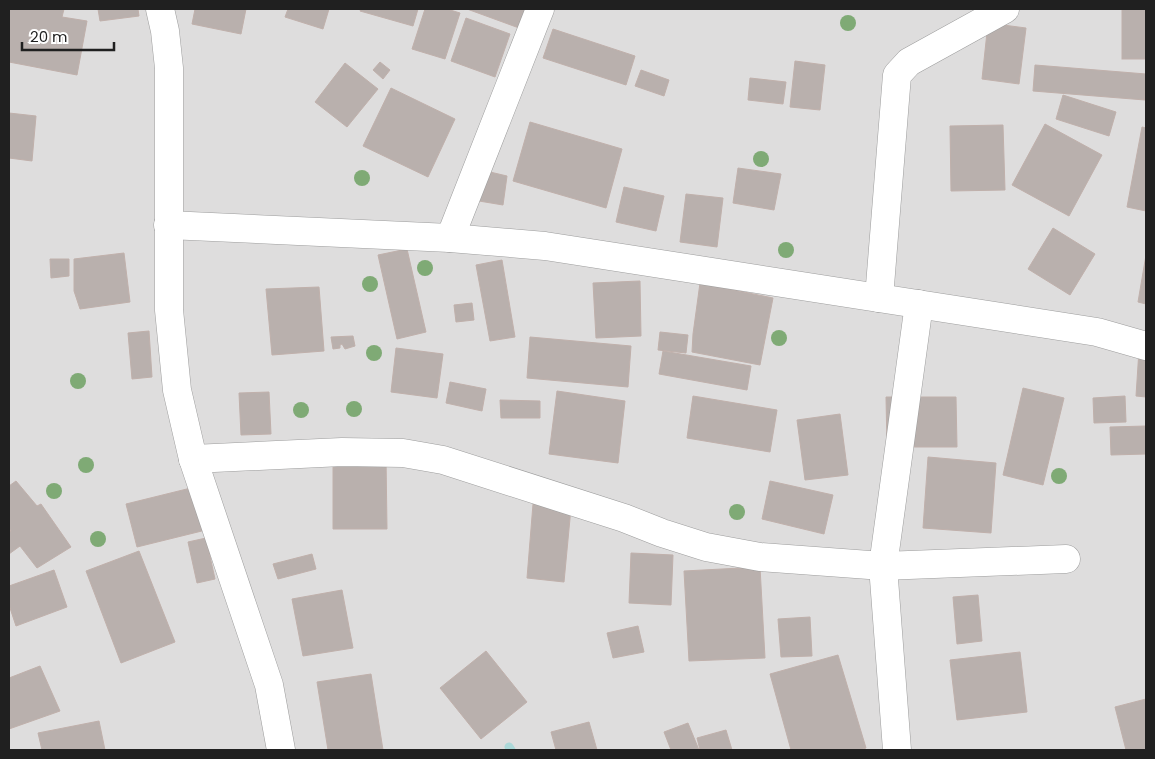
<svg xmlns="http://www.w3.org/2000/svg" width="1155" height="759" viewBox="0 0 1155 759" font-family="Poppins,sans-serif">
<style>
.residential{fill:#dedddd}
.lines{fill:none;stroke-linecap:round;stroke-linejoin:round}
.stream{stroke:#acd8d8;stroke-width:9}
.building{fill:#b9b0ad;stroke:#c0b0ab}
.minor-casing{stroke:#9d9d9d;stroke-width:29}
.minor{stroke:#fff;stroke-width:28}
.tree{fill:#7faa75}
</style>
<rect width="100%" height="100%" fill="#efebe7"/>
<rect class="residential" x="9" y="9" width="1137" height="741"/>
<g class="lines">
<polyline class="stream" points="509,747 511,750"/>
</g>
<g class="building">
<polygon points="9,9 64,9 62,17 87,21 77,75 9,62"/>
<polygon points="98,9 138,9 139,16 100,21"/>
<polygon points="195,9 246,9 241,34 192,24"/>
<polygon points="288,9 329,9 323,29 285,17"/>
<polygon points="361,9 418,9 413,26 360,11"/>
<polygon points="425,9 447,9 460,13 445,59 412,49"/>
<polygon points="467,9 526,9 519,28"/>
<rect x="1122" y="9" width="24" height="50"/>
<polygon points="466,18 510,34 495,77 451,61"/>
<polygon points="988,23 1026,28 1019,84 982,79"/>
<polygon points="553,29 635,56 626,85 543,58"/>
<polygon points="795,61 825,65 820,110 790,107"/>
<polygon points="380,62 390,70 383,79 373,70"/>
<polygon points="345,63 378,89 347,127 315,102"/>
<polygon points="1035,65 1146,74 1145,100 1033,91"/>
<polygon points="641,70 669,80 664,96 635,86"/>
<polygon points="750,78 786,82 783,104 748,100"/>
<polygon points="391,88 455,119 428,177 363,146"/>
<polygon points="1063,95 1116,112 1109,136 1056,119"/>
<polygon points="9,113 36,116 32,161 9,158"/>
<polygon points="530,122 622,149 606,208 513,181"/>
<polygon points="1045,124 1102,155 1069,216 1012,185"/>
<polygon points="1003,125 1005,190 951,191 950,126"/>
<polygon points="1142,127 1146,128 1146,211 1127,207"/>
<polygon points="473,168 507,176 503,205 461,198"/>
<polygon points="738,168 781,174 774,210 733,203"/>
<polygon points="624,187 664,196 656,231 616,222"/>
<polygon points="686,194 723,198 717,247 680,242"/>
<polygon points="1053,228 1095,254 1070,295 1028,269"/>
<polygon points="407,249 426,332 397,339 378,255"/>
<polygon points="124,253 130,302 80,309 74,291 74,259"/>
<polygon points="1146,255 1146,304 1138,302"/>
<polygon points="50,259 69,259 69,276 51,278"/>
<polygon points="502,260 515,337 490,341 476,265"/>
<polygon points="640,281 641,336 596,338 593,283"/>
<polygon points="700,283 773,298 760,365 692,352 693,334"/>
<polygon points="319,287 324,351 272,355 266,289"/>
<polygon points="472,303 474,320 456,322 454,305"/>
<polygon points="149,331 152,377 132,379 128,333"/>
<polygon points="660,332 688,335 686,353 658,350"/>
<polygon points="353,336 355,346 345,349 342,344 340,345 340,348 333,349 331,337"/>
<polygon points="530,337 631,346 628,387 527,378"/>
<polygon points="396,348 443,354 437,398 391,392"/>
<polygon points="1139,350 1146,350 1146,397 1136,396"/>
<polygon points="663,351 751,366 747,390 659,374"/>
<polygon points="450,382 486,389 482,411 446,403"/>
<polygon points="1023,388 1064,398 1043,485 1003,475"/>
<polygon points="557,391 625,401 618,463 549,454"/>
<polygon points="269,392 271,434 241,435 239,393"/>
<polygon points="693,396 777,410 770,452 687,438"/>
<polygon points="1125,396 1126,422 1094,423 1093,398"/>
<polygon points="886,397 956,397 957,447 887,447"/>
<polygon points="500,400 540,401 540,418 501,418"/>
<polygon points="840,414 848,475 805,480 797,420"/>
<polygon points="1146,426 1146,454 1111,455 1110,427"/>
<polygon points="333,457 386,457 387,529 333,529"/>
<polygon points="928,457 996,463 991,533 923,528"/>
<polygon points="16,481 37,506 41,504 71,547 37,568 20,546 9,554 9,533 11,531 9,528 9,486"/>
<polygon points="770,481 833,495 824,534 762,519"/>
<polygon points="203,485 214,528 137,547 126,504"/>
<polygon points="533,504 571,508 564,582 527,578"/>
<polygon points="206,538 215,579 197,583 188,542"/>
<polygon points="139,551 175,642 121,663 86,571"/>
<polygon points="631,553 673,555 671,605 629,603"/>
<polygon points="312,554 316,569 278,579 273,564"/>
<polygon points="760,567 765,658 689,661 684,571"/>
<polygon points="54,570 67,607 16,626 9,605 9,586"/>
<polygon points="342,590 353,648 303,656 292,599"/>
<polygon points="978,595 982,641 957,644 953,597"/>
<polygon points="810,617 812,656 781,657 778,619"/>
<polygon points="638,626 644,652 613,658 607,633"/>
<polygon points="486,651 527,702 481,739 440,688"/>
<polygon points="1020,652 1027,712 957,720 950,660"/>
<polygon points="838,655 866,748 859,750 791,750 770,674"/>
<polygon points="40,666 60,711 9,729 9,678"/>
<polygon points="371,674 383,750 328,750 317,682"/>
<polygon points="1146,699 1146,750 1126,750 1115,707"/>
<polygon points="99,721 105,750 42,750 38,733"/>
<polygon points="589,722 597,750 556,750 551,732"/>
<polygon points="688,723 699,750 671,750 664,732"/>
<polygon points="726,730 732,750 700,750 697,738"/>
</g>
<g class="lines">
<g class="minor-casing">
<g id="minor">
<polyline points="160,9 165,31 169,68 169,310 177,390 193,459 269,685 281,750"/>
<polyline points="168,225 450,238 545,246 1097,332 1146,346"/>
<polyline points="450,238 540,9"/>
<polyline points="879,298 897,75 909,62 1005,9"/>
<polyline points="193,459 342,452 403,453 443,460 624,518 662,533 706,547 760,557 883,566 1066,559"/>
<polyline points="897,750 883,566 919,304"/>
</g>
</g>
<use href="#minor" class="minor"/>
</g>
<g class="tree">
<circle cx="848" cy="23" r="8"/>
<circle cx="761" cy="159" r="8"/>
<circle cx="362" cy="178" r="8"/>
<circle cx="786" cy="250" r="8"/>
<circle cx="425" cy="268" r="8"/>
<circle cx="370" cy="284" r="8"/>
<circle cx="779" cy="338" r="8"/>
<circle cx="374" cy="353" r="8"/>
<circle cx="78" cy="381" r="8"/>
<circle cx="354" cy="409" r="8"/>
<circle cx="301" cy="410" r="8"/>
<circle cx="86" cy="465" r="8"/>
<circle cx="1059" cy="476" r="8"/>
<circle cx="54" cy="491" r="8"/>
<circle cx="737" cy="512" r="8"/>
<circle cx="98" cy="539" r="8"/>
</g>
<rect width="1155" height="759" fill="none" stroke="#202020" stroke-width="20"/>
<path d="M22 42v8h92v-8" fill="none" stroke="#202020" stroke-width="2.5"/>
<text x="30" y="42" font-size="15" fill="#202020" stroke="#ffffff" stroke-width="4" paint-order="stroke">20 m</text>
</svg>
